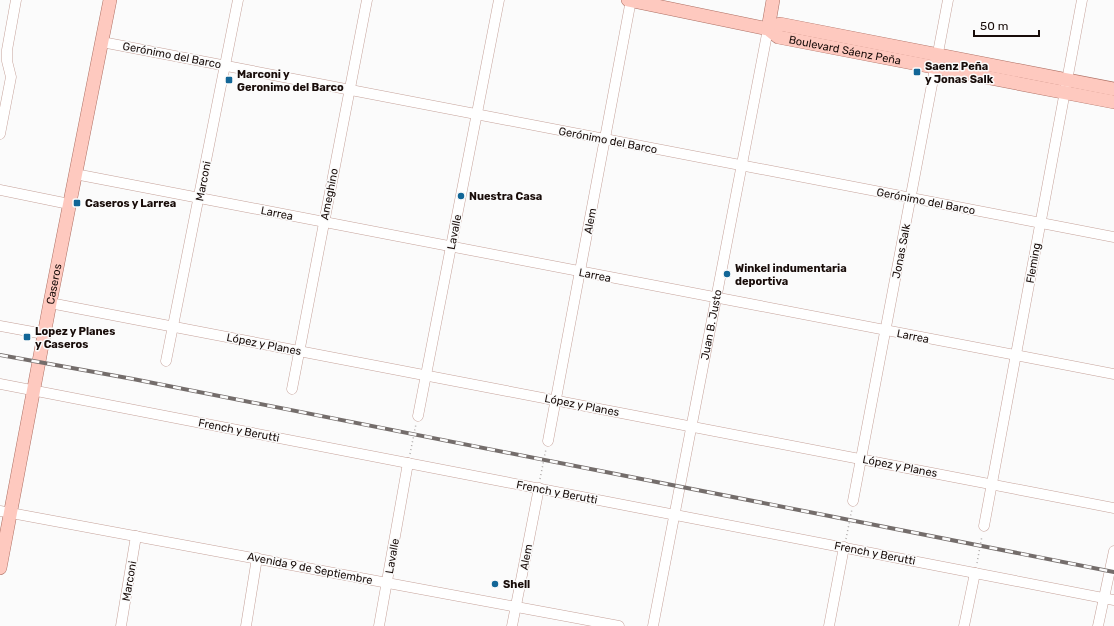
<svg xmlns="http://www.w3.org/2000/svg" width="1114" height="626" viewBox="0 0 1114 626" font-family="Rubik,sans-serif">
<style>
.lines{fill:none;stroke-linecap:round;stroke-linejoin:round}
.minor-casing{stroke:#c5a199;stroke-width:11}
.major-casing{stroke:#ad6f63;stroke-width:14}
.path{stroke:#b0acab;stroke-width:1.5;stroke-dasharray:1 3;stroke-linecap:butt}
.minor{stroke:#fff;stroke-width:10}
.major{stroke:#fec9bf;stroke-width:13}
.rail-casing{stroke:#746d6b;stroke-width:4}
.rail{stroke:#fbfbfb;stroke-width:2.5;stroke-dasharray:8;stroke-linecap:butt}
.poi-dot{fill:#126697;stroke:#fbfbfb;stroke-width:1.5}
.labels{text-anchor:middle;stroke-width:3;stroke-linejoin:round;paint-order:stroke}
.street-label{font-size:11px;fill:#180c09;stroke:#fbfbfb}
.poi-label{font-size:11px;font-weight:bold;fill:#180c09;stroke:#fbfbfb;text-anchor:start}
</style>
<rect width="100%" height="100%" fill="#fbfbfb"/>
<g class="lines">
<g class="minor-casing">
<g id="minor">
<polyline points="102,42 1114,237"/>
<polyline points="0,134 11,77 7,61 7,50 16,0"/>
<polyline points="75,174 1114,374"/>
<polyline points="0,190 69,204"/>
<polyline points="50,303 1114,508"/>
<polyline points="0,326 44,334"/>
<polyline points="166,361 238,0"/>
<polyline points="0,384 1114,600"/>
<polyline points="292,389 367,0"/>
<polyline points="418,416 499,0"/>
<polyline points="548,441 631,0"/>
<polyline points="853,501 948,0"/>
<polyline points="0,511 619,626"/>
<polyline points="984,526 1082,0"/>
<polyline points="121,626 136,536"/>
<polyline points="246,626 257,558"/>
<polyline points="379,626 408,463"/>
<polyline points="512,626 539,488"/>
<path id="s1" d="M653,626L768,29"/>
<polyline points="829,626 844,547"/>
<polyline points="964,626 975,573"/>
<polyline points="1098,626 1114,551"/>
</g>
</g>
<g class="major-casing">
<g id="major">
<path id="s2" d="M628,0L768,29L778,37L1114,102"/>
<polyline points="768,29 780,24 1114,89"/>
<polyline points="768,29 773,0"/>
<path id="s3" d="M0,568L50,303L110,0"/>
</g>
</g>
<g class="path">
<polyline points="410,454 416,424"/>
<polyline points="540,479 546,449"/>
<polyline points="846,539 852,509"/>
<polyline points="977,563 982,536"/>
</g>
<use href="#minor" class="minor"/>
<use href="#major" class="major"/>
<g class="rail-casing">
<polyline id="rail" points="0,355 133,379 1114,572"/>
</g>
<use href="#rail" class="rail"/>
</g>
<g class="poi-dot">
<rect x="913" y="68" width="8" height="8" rx="2"/>
<rect x="225" y="76" width="8" height="8" rx="2"/>
<circle cx="461" cy="196" r="4"/>
<rect x="73" y="199" width="8" height="8" rx="2"/>
<circle cx="727" cy="274" r="4"/>
<rect x="23" y="333" width="8" height="8" rx="2"/>
<circle cx="495" cy="584" r="4"/>
</g>
<g class="labels">
<g class="street-label">
<text dy="4" stroke="none"><textPath href="#s2" startOffset="224">Boulevard Sáenz Peña</textPath></text>
<text transform="translate(172 55) rotate(11)" y="4">Gerónimo del Barco</text>
<text transform="translate(608 140) rotate(11)" y="4">Gerónimo del Barco</text>
<text transform="translate(203 181) rotate(-79)" y="4">Marconi</text>
<text transform="translate(329 194) rotate(-79)" y="4">Ameghino</text>
<text transform="translate(926 201) rotate(11)" y="4">Gerónimo del Barco</text>
<text transform="translate(277 213) rotate(11)" y="4">Larrea</text>
<text transform="translate(590 221) rotate(-79)" y="4">Alem</text>
<text transform="translate(454 232) rotate(-79)" y="4">Lavalle</text>
<text transform="translate(901 251) rotate(-79)" y="4">Jonas Salk</text>
<text transform="translate(1033 263) rotate(-80)" y="4">Fleming</text>
<text transform="translate(595 275) rotate(11)" y="4">Larrea</text>
<text dy="4" stroke="none"><textPath href="#s3" startOffset="289">Caseros</textPath></text>
<text dy="4" stroke="none"><textPath href="#s1" startOffset="307">Juan B. Justo</textPath></text>
<text transform="translate(913 336) rotate(11)" y="4">Larrea</text>
<text transform="translate(264 344) rotate(11)" y="4">López y Planes</text>
<text transform="translate(582 405) rotate(11)" y="4">López y Planes</text>
<text transform="translate(239 430) rotate(11)" y="4">French y Berutti</text>
<text transform="translate(900 466) rotate(11)" y="4">López y Planes</text>
<text transform="translate(557 492) rotate(11)" y="4">French y Berutti</text>
<text transform="translate(875 553) rotate(11)" y="4">French y Berutti</text>
<text transform="translate(392 556) rotate(-80)" y="4">Lavalle</text>
<text transform="translate(526 557) rotate(-79)" y="4">Alem</text>
<text transform="translate(310 568) rotate(11)" y="4">Avenida 9 de Septiembre</text>
<text transform="translate(129 581) rotate(-80)" y="4">Marconi</text>
</g>
<g class="poi-label">
<text x="925" y="70">Saenz Peña<tspan x="925" dy="13">y Jonas Salk</tspan></text>
<text x="237" y="78">Marconi y<tspan x="237" dy="13">Geronimo del Barco</tspan></text>
<text x="469" y="200">Nuestra Casa</text>
<text x="85" y="207">Caseros y Larrea</text>
<text x="735" y="272">Winkel indumentaria<tspan x="735" dy="13">deportiva</tspan></text>
<text x="35" y="335">Lopez y Planes<tspan x="35" dy="13">y Caseros</tspan></text>
<text x="503" y="588">Shell</text>
</g>
</g>
<path d="M974 30v6h65v-6" fill="none" stroke="#180c09" stroke-width="2"/>
<text x="980" y="30" font-size="12" fill="#180c09" stroke="#fbfbfb" stroke-width="3" paint-order="stroke">50 m</text>
</svg>
